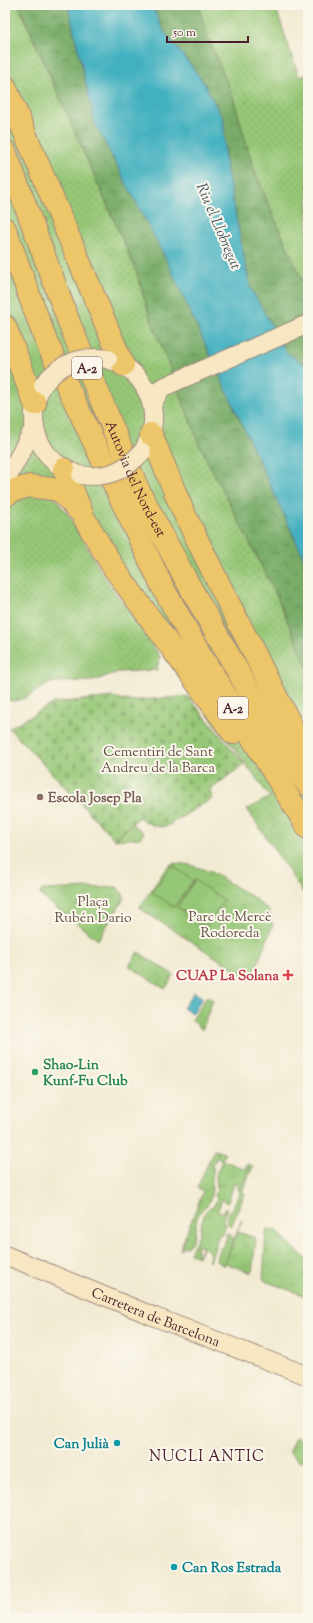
<svg xmlns="http://www.w3.org/2000/svg" width="313" height="1623" viewBox="0 0 313 1623" font-family="'Sorts Mill Goudy',serif">
<style>
.grass{fill:url(#grass-dots);stroke:#707350}
.forest{fill:url(#forest-crowns);stroke:#616649}
.cemetery{fill:url(#cemetery-stones);stroke:#707350}
.park{fill:url(#park-tufts);stroke:#707350}
.pitch{fill:#96c776;stroke:#707350}
.water{fill:#43b0c0;stroke:#466876}
.lines{fill:none;stroke-linecap:round;stroke-linejoin:round}
.secondary-casing{stroke:#9e857f;stroke-width:20}
.highway-casing{stroke:#9e857f;stroke-width:24}
.secondary{stroke:#f7e8c3;stroke-width:18}
.highway{stroke:#ecc669;stroke-width:22}
.secondary-bridge-casing{stroke:#9e857f;stroke-width:20;stroke-linecap:butt}
.secondary-bridge{stroke:#f7e8c3;stroke-width:18}
.education-dot{fill:#8d6e63;stroke:#fbf7ec;stroke-width:1.5}
.health-dot{fill:#e0444e;stroke:#fbf7ec;stroke-width:1.5}
.leisure-dot{fill:#2e9e5b;stroke:#fbf7ec;stroke-width:1.5}
.culture-dot{fill:#0f9aa8;stroke:#fbf7ec;stroke-width:1.5}
.labels{text-anchor:middle;stroke-width:4;stroke-linejoin:round;paint-order:stroke}
.shield{fill:#fbf7ec;stroke:#7f6065;stroke-width:1}
.shield-label{font-size:13px;font-weight:bold;fill:#4a1f2b}
.street-label{font-size:14px;fill:#4a1f2b;stroke:#fbf7ec}
.park-label{font-size:14px;fill:#615142;stroke:#fbf7ec}
.education-label{font-size:14px;font-weight:bold;fill:#785e54;stroke:#fbf7ec;text-anchor:start}
.health-label{font-size:14px;font-weight:bold;fill:#be3a42;stroke:#fbf7ec;text-anchor:end}
.leisure-label{font-size:14px;font-weight:bold;fill:#27864d;stroke:#fbf7ec;text-anchor:start}
.culture-label{font-size:14px;font-weight:bold;fill:#0d838f;stroke:#fbf7ec;text-anchor:end}
.water-label{font-size:15px;font-style:italic;fill:#475967;stroke:#fbf7ec}
.neighbourhood-label{font-size:15px;letter-spacing:1px;fill:#4a1f2b;stroke:#fbf7ec}
</style>
<defs>
<pattern id="grass-dots" width="8" height="8" patternUnits="userSpaceOnUse"><rect width="8" height="8" fill="#96c776"/><path d="M2 2h.1M6 6h.1" fill="none" stroke="#83aa66" stroke-width="1.8" stroke-linecap="round"/></pattern>
<pattern id="forest-crowns" width="20" height="18" patternUnits="userSpaceOnUse"><rect width="20" height="18" fill="#78ac67"/><path d="M2 6a3 3 0 1 1 6 0M12 15a3 3 0 1 1 6 0" fill="none" stroke="#648b55"/></pattern>
<pattern id="cemetery-stones" width="16" height="16" patternUnits="userSpaceOnUse"><rect width="16" height="16" fill="#96c776"/><path d="M2 7V4a2 2 0 0 1 4 0v3zM10 15v-3a2 2 0 0 1 4 0v3z" fill="#83aa66"/></pattern>
<pattern id="park-tufts" width="24" height="20" patternUnits="userSpaceOnUse"><rect width="24" height="20" fill="#96c776"/><path d="M3 7l-1-3M5 7V3M7 7l1-3M15 17l-1-3M17 17v-4M19 17l1-3" fill="none" stroke="#83aa66"/></pattern>
</defs>
<rect width="100%" height="100%" fill="#fbf7ec"/>
<filter id="ink" filterUnits="userSpaceOnUse"><feTurbulence type="fractalNoise" baseFrequency=".025" numOctaves="2"/><feDisplacementMap in="SourceGraphic" scale="8" xChannelSelector="R" yChannelSelector="G"/><feConvolveMatrix kernelMatrix="1 2 1 2 8 2 1 2 1" color-interpolation-filters="sRGB"/></filter>
<filter id="wash" filterUnits="userSpaceOnUse"><feTurbulence type="fractalNoise" baseFrequency=".012" numOctaves="4" result="noise"/><feDisplacementMap in="SourceGraphic" scale="16" xChannelSelector="R" yChannelSelector="G"/><feGaussianBlur stdDeviation="0.9" result="paint"/><feColorMatrix in="noise" values="0 0 0 0 0 0 0 0 0 0 0 0 0 0 0 0 0 1.4 0 .05"/><feComposite in="paint" operator="in"/></filter>
<g filter="url(#wash)">
<rect width="100%" height="100%" fill="#f2ebd3"/>
<g class="grass">
<path d="M5,5H19L33,38L136,270L149,314L201,448L275,592L308,668V900L247,809L270,797L167,659L64,501L53,495L72,520L102,573L160,656L157,670L118,672L93,681L54,682C38,686 23,707 5,699Z"/>
<polygon points="198,5 275,5 299,77 308,74 308,293 273,215 252,164 233,97 207,34"/>
<polygon points="132,824 144,833 140,838 115,840"/>
<polygon points="138,952 174,975 165,989 129,966"/>
<polygon points="207,996 213,1000 202,1030 192,1020"/>
<path d="M214,1150L219,1151L212,1168L214,1169C210,1180 213,1188 211,1197C209,1206 203,1207 200,1212C192,1225 200,1235 187,1247L183,1246L181,1250L180,1249L203,1192V1191L197,1188Z"/>
<path d="M250,1165L253,1166L242,1192L245,1193L231,1227C224,1221 225,1212 233,1208Z"/>
<polygon points="227,1233 234,1238 224,1266 216,1260 221,1247 223,1247 227,1237 226,1236"/>
</g>
<g class="forest">
<polygon points="19,5 68,5 95,124 165,257 308,567 308,668 275,592 201,448 149,314 136,270"/>
<polygon points="151,5 198,5 207,34 233,97 252,164 273,215 308,293 308,366 287,353 250,287 225,160 224,121 203,81 164,31"/>
</g>
<path class="cemetery" d="M188,696L244,764L209,791L213,798L167,826C156,829 147,823 139,817L115,840L9,728L54,703L112,697L129,701Z"/>
<g class="park">
<polygon points="173,863 191,865 211,872 254,898 269,911 273,925 251,980 139,908 167,867"/>
<polygon points="117,887 125,897 98,940 40,895 42,890"/>
<path d="M219,1151L225,1154L222,1160L244,1169L247,1164L250,1165L240,1190L237,1189L239,1181L234,1184L228,1202L226,1203L222,1199L218,1210L220,1213L227,1208L223,1218L225,1228L222,1234H219L210,1262L208,1261C212,1255 209,1250 203,1247L198,1257L202,1246H197V1257L190,1253L200,1232V1227L205,1212L210,1207L214,1206L217,1198L215,1196L217,1189L216,1175L222,1160L216,1158Z"/>
<polygon points="242,1220 237,1232 256,1238 252,1273 225,1263"/>
<polygon points="274,1229 308,1261 308,1297 265,1281 263,1278 266,1231 267,1230 271,1231"/>
<polygon points="295,1437 308,1443 308,1465 302,1460 299,1462 289,1451"/>
</g>
<g class="pitch">
<polygon points="172,865 193,881 174,907 152,892"/>
<polygon points="195,880 224,900 206,927 177,907"/>
</g>
<g class="water">
<polygon points="68,5 151,5 164,31 203,81 224,121 225,161 250,287 287,353 308,366 308,567 165,257 95,124"/>
<polygon points="194,992 203,998 192,1014 183,1008"/>
</g>
</g>
<g filter="url(#ink)">
<g class="lines">
<g class="secondary-casing">
<g id="secondary">
<path d="M110,360C146,370 165,414 145,447"/>
<path d="M39,392C25,426 42,463 77,474"/>
<polyline points="152,405 161,388 308,324"/>
<polyline points="5,482 35,426"/>
<path id="s1" d="M5,1255L155,1317L308,1376"/>
</g>
</g>
<g class="highway-casing">
<g id="highway">
<polyline points="5,86 123,365"/>
<path id="s2" d="M5,151L70,325L139,491L185,578L283,751L308,785"/>
<polyline points="5,229 46,341 162,586 203,659 308,828"/>
<polyline points="5,326 35,404"/>
<polyline points="151,434 182,509 225,596 308,758"/>
<polyline points="64,469 84,518 113,567 233,733"/>
<polyline points="5,496 12,491 29,486 59,490 77,509"/>
</g>
</g>
<use href="#secondary" class="secondary"/>
<use href="#highway" class="highway"/>
<g class="secondary-bridge-casing">
<g id="secondary-bridge">
<path d="M43,385C60,363 81,355 108,359"/>
<path d="M81,475C106,479 125,471 142,452"/>
</g>
</g>
<use href="#secondary-bridge" class="secondary-bridge"/>
</g>
</g>
<circle class="education-dot" cx="40" cy="797" r="4"/>
<path class="health-dot" d="M286 969h4v4h4v4h-4v4h-4v-4h-4v-4h4z"/>
<circle class="leisure-dot" cx="35" cy="1072" r="4"/>
<g class="culture-dot">
<circle cx="117" cy="1443" r="4"/>
<circle cx="174" cy="1567" r="4"/>
</g>
<g class="labels">
<g class="shield">
<rect x="72" y="357" width="30" height="22" rx="3"/>
<rect x="218" y="697" width="30" height="22" rx="3"/>
</g>
<g class="shield-label">
<text x="87" y="373">A-2</text>
<text x="233" y="713">A-2</text>
</g>
<g class="street-label">
<text dy="5" stroke="none"><textPath href="#s2" startOffset="353">Autovia del Nord-est</textPath></text>
<text dy="5" stroke="none"><textPath href="#s1" startOffset="163">Carretera de Barcelona</textPath></text>
</g>
<g class="park-label">
<text x="158" y="756">Cementiri de Sant<tspan x="158" dy="16">Andreu de la Barca</tspan></text>
<text x="93" y="906">Plaça<tspan x="93" dy="16">Rubén Dario</tspan></text>
<text x="230" y="921">Parc de Mercè<tspan x="230" dy="16">Rodoreda</tspan></text>
</g>
<g class="education-label">
<text x="48" y="802">Escola Josep Pla</text>
</g>
<g class="health-label">
<text x="279" y="980">CUAP La Solana</text>
</g>
<g class="leisure-label">
<text x="43" y="1069">Shao-Lin<tspan x="43" dy="16">Kunf-Fu Club</tspan></text>
</g>
<g class="culture-label">
<text x="109" y="1448">Can Julià</text>
<text x="182" y="1572" text-anchor="start">Can Ros Estrada</text>
</g>
<g class="water-label">
<text transform="translate(219 226) rotate(67)" y="5">Riu el Llobregat</text>
</g>
<g class="neighbourhood-label">
<text x="207" y="1461">NUCLI ANTIC</text>
</g>
</g>
<rect width="313" height="1623" fill="none" stroke="#fbf7ec" stroke-width="20"/>
<path d="M167 36v6h81v-6" fill="none" stroke="#4a1f2b" stroke-width="2"/>
<text x="173" y="36" font-size="12" fill="#4a1f2b" stroke="#fbf7ec" stroke-width="3" paint-order="stroke">50 m</text>
</svg>
